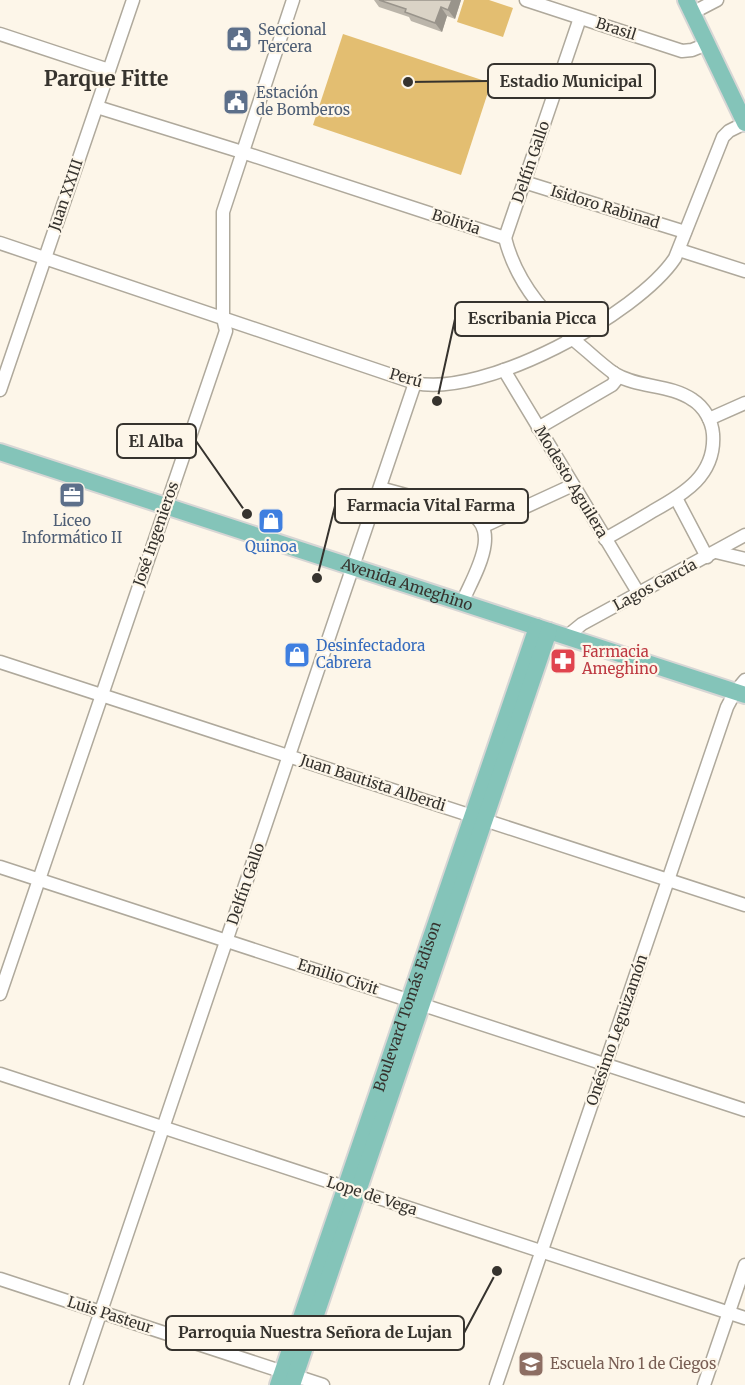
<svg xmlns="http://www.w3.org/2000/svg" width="745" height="1385" viewBox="0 0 745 1385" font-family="Merriweather,serif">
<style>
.garden{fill:#e3be71}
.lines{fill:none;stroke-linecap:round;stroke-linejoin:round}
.minor-casing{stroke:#afa99c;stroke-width:15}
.major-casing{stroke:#d7d6d5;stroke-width:20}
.minor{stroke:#fff;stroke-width:12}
.major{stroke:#84c4b9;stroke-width:16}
.wall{fill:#bbb5aa}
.shaded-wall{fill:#99948b}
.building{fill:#dad3c6;stroke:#99948b;stroke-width:1.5}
.labels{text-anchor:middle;stroke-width:4.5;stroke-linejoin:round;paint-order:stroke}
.street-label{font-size:15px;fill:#36332e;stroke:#fdf6e9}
.service-label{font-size:15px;fill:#4e5e75;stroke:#fdf6e9;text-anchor:start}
.shop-label{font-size:15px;fill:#366cbe;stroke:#fdf6e9}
.health-label{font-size:15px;fill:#be3a42;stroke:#fdf6e9;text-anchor:start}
.education-label{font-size:15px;fill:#785e54;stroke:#fdf6e9;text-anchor:start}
.district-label{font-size:21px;font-weight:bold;fill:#36332e;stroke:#fdf6e9}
.leader{fill:none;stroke:#36332e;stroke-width:2}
.callout-dot{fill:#36332e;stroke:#fdf6e9;stroke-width:2}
.callout{fill:#fdf6e9;stroke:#36332e;stroke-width:2}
.callout-label{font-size:16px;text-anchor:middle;font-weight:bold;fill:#36332e}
</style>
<rect width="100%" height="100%" fill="#fdf6e9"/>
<g class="garden">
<polygon points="464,0 489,0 513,8 503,37 457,22"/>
<polygon points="343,34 491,83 461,175 313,125"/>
</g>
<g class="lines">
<g class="minor-casing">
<g id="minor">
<polyline points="526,0 682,51 692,50 707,44"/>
<polyline points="692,13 717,0"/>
<polyline points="0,34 109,70"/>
<polyline points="97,107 242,152 505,238"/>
<polyline points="524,182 685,232"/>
<path d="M505,238C517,286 550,321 587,351C596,359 605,367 615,374C638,388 670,384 693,400C704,407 712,421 713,434C716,475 684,494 653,511C637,521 621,530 605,539"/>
<polyline points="505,238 580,18"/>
<path d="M0,243L415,383C483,398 637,315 675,258L723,137L729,131L745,123"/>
<polyline points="679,250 745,271"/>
<polyline points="504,370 639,594"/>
<polyline points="0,390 133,0"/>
<polyline points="709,419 745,403"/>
<polyline points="538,428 612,385 616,380 614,373"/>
<path d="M380,488L465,511C506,527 473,576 462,603"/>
<polyline points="676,498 707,557"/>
<polyline points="484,526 573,485"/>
<polyline points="716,552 745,559"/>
<polyline points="566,637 582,624 745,535"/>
<polyline points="0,662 745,905"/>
<polyline points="0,867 745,1110"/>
<polyline points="0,994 226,331 223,318 223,212 293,0"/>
<polyline points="0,1074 745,1318"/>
<polyline points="0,1279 323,1385"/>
<polyline points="76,1385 415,383"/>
<polyline points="496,1385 727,707 735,692 745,680"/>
<polyline points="704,1385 745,1265"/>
</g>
</g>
<g class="major-casing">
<g id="major">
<polyline points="686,0 745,123"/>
<path id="s1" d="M0,452L745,695"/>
<path id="s2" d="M278,1385L537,627"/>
<polyline points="292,1385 549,631"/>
</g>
</g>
<use href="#minor" class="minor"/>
<use href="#major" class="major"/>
</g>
<polygon class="wall" points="374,0 461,0 455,19 447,16 442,32 411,21 409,17 379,7"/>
<g class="shaded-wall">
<polygon points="452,0 461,0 455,19 448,10"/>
<polygon points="441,7 447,16 442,32 435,23"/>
</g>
<polygon class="building" points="379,0 452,0 448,10 441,7 435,23 405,12 406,9"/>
<defs>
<g id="civic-square" transform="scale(1.35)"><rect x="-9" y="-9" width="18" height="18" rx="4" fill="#5c6f8a" stroke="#fdf6e9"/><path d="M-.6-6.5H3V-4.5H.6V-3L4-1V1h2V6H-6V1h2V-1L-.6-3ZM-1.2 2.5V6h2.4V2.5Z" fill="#fff"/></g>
<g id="office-square" transform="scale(1.35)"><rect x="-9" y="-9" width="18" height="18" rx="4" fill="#5c6f8a" stroke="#fdf6e9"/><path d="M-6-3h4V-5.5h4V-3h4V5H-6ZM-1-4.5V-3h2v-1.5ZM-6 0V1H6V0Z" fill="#fff"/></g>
<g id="shop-square" transform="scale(1.35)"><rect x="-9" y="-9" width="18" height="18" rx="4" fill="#3f7fe0" stroke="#fdf6e9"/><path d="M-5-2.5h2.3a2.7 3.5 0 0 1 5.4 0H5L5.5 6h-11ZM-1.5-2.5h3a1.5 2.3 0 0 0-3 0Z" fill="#fff"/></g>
<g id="pharmacy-square" transform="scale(1.35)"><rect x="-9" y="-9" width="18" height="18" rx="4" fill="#e0444e" stroke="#fdf6e9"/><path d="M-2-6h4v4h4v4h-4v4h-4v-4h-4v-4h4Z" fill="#fff"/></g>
<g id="school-square" transform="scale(1.35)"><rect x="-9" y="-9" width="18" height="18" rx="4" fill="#8d6e63" stroke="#fdf6e9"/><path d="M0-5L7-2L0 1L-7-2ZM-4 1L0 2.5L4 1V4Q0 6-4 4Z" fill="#fff"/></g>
</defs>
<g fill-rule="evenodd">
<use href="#civic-square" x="239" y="39"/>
<use href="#civic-square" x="236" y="102"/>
<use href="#office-square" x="72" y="495"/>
<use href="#shop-square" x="271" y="521"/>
<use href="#shop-square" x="297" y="655"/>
<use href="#pharmacy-square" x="563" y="661"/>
<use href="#school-square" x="531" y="1364"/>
</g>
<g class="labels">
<g class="street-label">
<text transform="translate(616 29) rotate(18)" y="5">Brasil</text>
<text transform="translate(531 162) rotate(-71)" y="5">Delfín Gallo</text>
<text transform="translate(66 195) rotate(-71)" y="5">Juan XXIII</text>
<text transform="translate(605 207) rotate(17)" y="5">Isidoro Rabinad</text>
<text transform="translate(456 222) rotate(18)" y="5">Bolivia</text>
<text transform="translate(406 378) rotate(16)" y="5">Perú</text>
<text transform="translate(571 482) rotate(59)" y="5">Modesto Aguilera</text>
<text transform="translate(156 534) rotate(-71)" y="5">José Ingenieros</text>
<text dy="5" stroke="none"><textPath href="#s1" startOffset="428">Avenida Ameghino</textPath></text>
<text transform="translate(655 585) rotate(-28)" y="5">Lagos García</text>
<text transform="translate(373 783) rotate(18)" y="5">Juan Bautista Alberdi</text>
<text transform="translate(246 884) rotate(-71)" y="5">Delfín Gallo</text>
<text transform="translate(338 977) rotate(18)" y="5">Emilio Civit</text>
<text dy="5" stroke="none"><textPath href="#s2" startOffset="400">Boulevard Tomás Edison</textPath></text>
<text transform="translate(617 1030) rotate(-71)" y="5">Onésimo Leguizamón</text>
<text transform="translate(372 1196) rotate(18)" y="5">Lope de Vega</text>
<text transform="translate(110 1315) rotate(18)" y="5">Luis Pasteur</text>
</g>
<g class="service-label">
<text x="258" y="35">Seccional<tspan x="258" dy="17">Tercera</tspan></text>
<text x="256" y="98">Estación<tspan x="256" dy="17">de Bomberos</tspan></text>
<text x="72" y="526" text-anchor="middle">Liceo<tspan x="72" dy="17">Informático II</tspan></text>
</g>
<g class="shop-label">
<text x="271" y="552">Quinoa</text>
<text x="316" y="651" text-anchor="start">Desinfectadora<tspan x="316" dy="17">Cabrera</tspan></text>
</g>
<g class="health-label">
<text x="582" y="657">Farmacia<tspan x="582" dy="17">Ameghino</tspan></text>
</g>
<g class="education-label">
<text x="550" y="1369">Escuela Nro 1 de Ciegos</text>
</g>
<g class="district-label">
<text x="106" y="86">Parque Fitte</text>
</g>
</g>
<path class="leader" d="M408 82L488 81M437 401L455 319M247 514L196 441M317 578L335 506M497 1271L464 1333"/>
<g class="callout-dot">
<circle cx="408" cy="82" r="6"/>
<circle cx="437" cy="401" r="6"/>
<circle cx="247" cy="514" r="6"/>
<circle cx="317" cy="578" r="6"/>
<circle cx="497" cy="1271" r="6"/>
</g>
<g class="callout">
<rect x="488" y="64" width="167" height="34" rx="6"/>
<rect x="455" y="302" width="153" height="34" rx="6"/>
<rect x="117" y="424" width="79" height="34" rx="6"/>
<rect x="335" y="489" width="193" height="34" rx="6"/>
<rect x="166" y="1316" width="298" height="34" rx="6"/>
</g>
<g class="callout-label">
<text x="571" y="87">Estadio Municipal</text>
<text x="532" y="324">Escribania Picca</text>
<text x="156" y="447">El Alba</text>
<text x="431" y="511">Farmacia Vital Farma</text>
<text x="315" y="1338">Parroquia Nuestra Señora de Lujan</text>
</g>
</svg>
